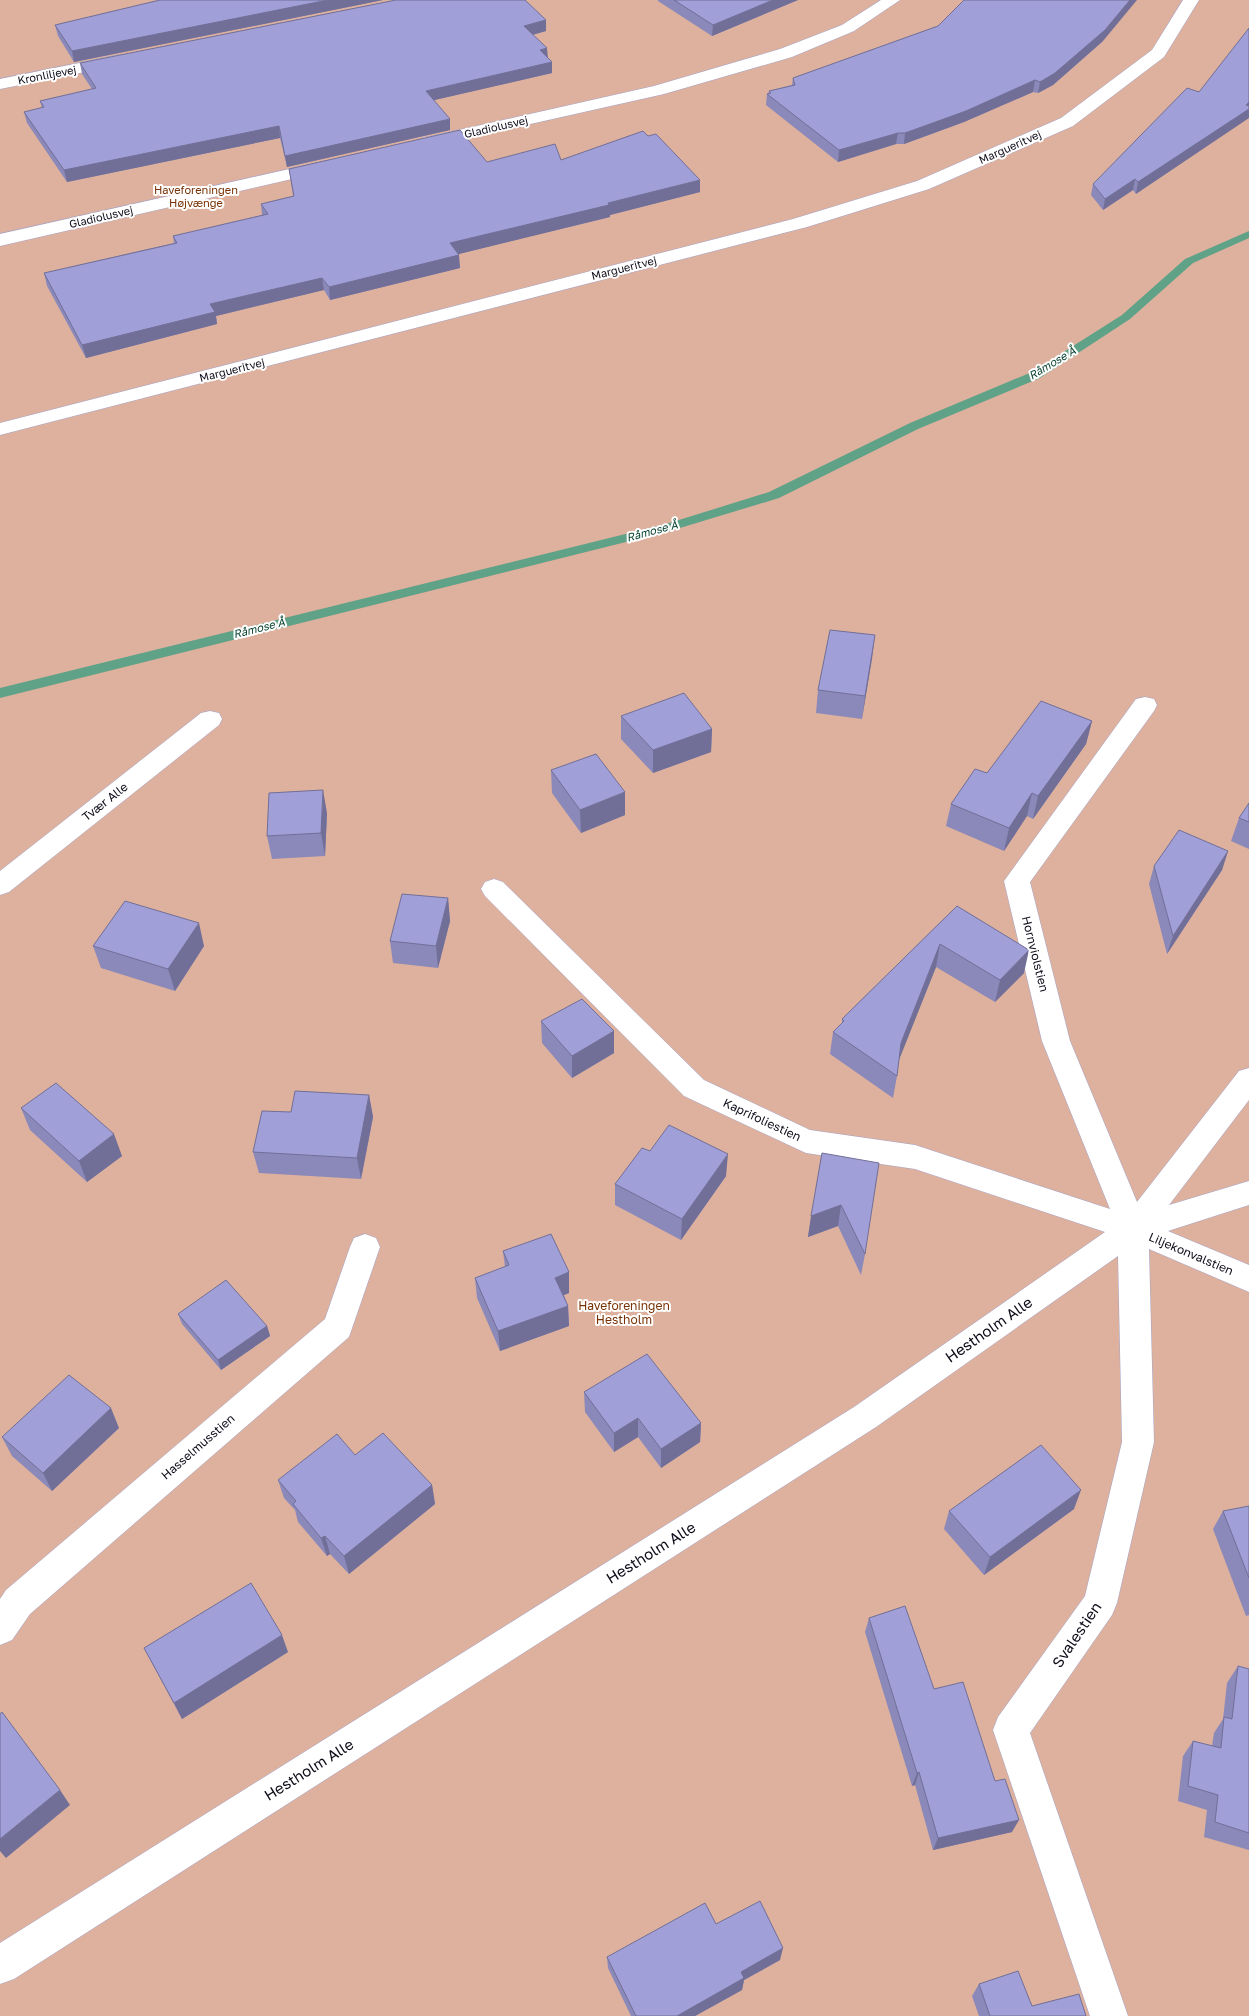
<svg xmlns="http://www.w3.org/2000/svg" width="1249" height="2016" viewBox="0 0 1249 2016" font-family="'Golos Text',sans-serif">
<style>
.green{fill:#ddb19e}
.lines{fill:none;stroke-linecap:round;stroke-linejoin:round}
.stream{fill:#5fa287;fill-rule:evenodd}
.minor-casing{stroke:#a4a4c9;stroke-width:1}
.minor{fill:#fff;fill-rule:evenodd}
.wall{fill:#8a89ba}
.shaded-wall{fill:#716f97}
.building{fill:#a19fd8;stroke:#716f97}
.labels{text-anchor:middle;stroke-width:4;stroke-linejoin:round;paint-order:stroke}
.far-street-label{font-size:11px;fill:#0d0c19;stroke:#fff}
.far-park-label{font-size:11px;fill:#783105;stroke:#fff}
.far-water-label{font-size:11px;font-style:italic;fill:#0a4431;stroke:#fff}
.street-label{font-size:12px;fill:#0d0c19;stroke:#fff}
.park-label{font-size:12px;fill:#783105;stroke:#fff}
.near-street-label{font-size:15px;fill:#0d0c19;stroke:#fff}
</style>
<rect width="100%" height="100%" fill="#e1e1f9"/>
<rect class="green" x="0" y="0" width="1249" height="2016"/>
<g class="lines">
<polygon class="stream" points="1249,231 1249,238 1193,263 1130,319 1040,378 918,429 779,498 670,531 0,698 0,688 666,524 769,492 910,423 1032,372 1122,315 1185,259"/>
<g class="minor-casing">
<g id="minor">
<polygon points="881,0 900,0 854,31 792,57 664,94 428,147 422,146 419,142 422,138 428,137 654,86 780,49 842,25"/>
<polygon points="1183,0 1199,0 1164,57 1073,126 929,189 807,227 0,435 0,423 793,219 917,181 1061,118 1152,50"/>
<polygon points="119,55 125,56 127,60 125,64 0,89 0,79"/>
<polygon points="325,161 331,162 334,166 331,170 0,246 0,234"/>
<polygon points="1145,697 1154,699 1157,705 1154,711 1030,882 1070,1041 1137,1202 1239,1071 1249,1068 1249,1100 1169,1205 1249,1181 1249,1205 1168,1231 1249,1265 1249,1292 1149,1249 1154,1442 1117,1603 1112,1615 1030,1733 1128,2016 1090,2016 993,1730 998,1717 1085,1596 1122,1442 1118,1256 876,1427 14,1979 0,1984 0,1943 854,1407 1105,1232 915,1169 806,1153 684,1096 485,896 481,889 485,882 494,879 503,882 704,1080 810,1130 915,1145 1110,1209 1042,1041 1004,881 1136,699"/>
<polygon points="210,711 219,713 222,719 219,725 9,892 0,895 0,871 201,713"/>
<polygon points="365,1234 376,1238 380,1247 349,1337 30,1614 12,1640 0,1645 0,1599 6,1590 325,1319 350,1247 354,1238"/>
</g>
</g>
<use href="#minor" class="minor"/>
</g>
<g class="wall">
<polygon points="160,0 383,0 74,62 58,36 55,25"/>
<polygon points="658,0 798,0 712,36 658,1"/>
<polygon points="546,20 546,31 533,35 548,58 552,73 434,100 450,130 287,167 280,138 67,182 27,123 24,112 42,108 40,101 92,89 82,74 80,63"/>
<polygon points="938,26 1103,41 1053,85 1038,93 1033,92 964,122 904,144 896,144 838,162 766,105 767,94 768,94 769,91 792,85 793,78"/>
<polygon points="1199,92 1136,194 1133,190 1103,210 1091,195 1093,184"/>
<polygon points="561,160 700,192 610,215 610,217 458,254 460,268 330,300 324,290 216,316 217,324 86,358 47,286 44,273 174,243 173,236 262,215 261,204 293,196 289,169 487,162"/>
<polygon points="875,635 862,719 816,713 818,690"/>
<polygon points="621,716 712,729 711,752 653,773 621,739"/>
<polygon points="1092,721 1086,744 1033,819 1027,816 1004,851 946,826 951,804 987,773"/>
<polygon points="551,770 625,815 581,833 552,793"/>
<polygon points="1249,803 1249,849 1231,841 1239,818"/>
<polygon points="327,813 325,856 272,859 267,836"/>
<polygon points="1228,851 1222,870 1167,954 1149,884 1154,866"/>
<polygon points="448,898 450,921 438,968 393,963 390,941"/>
<polygon points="957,906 1024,973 995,1002 936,967 899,1059 897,1076 893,1098 830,1054 833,1032 842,1024 842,1019"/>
<polygon points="93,946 204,946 175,991 101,968"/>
<polygon points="541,1021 614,1053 572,1078 542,1043"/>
<polygon points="369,1095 373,1117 361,1179 259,1173 253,1152 291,1112"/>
<polygon points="21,1108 122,1156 87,1182 30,1130"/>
<polygon points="650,1151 726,1176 681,1240 615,1205 615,1184"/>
<polygon points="822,1153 865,1254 861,1275 838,1226 808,1237"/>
<polygon points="503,1251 569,1272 569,1293 564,1295 568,1306 569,1326 500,1351 477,1298 475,1278 505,1267"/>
<polygon points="178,1314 267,1326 270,1336 221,1370 182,1324"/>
<polygon points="584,1392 701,1423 700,1442 661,1468 638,1437 614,1452 585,1412"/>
<polygon points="119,1428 52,1491 12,1456 2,1437"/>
<polygon points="355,1455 432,1485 435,1504 349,1574 330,1554 327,1556 298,1522 295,1510 284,1498 278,1480"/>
<polygon points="1249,1506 1249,1615 1246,1616 1213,1529 1223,1511"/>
<polygon points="1074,1509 984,1575 944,1529 949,1511"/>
<polygon points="869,1618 934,1689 1012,1832 933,1850 915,1785 912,1786 865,1632"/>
<polygon points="144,1648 288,1652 182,1719"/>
<polygon points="1238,1666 1249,1669 1249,1850 1204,1837 1207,1810 1178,1801 1183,1756 1193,1741 1212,1746 1214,1733 1223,1719 1227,1683"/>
<polygon points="716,1924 780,1960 744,1980 742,1990 695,2016 631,2016 608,1968 607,1957"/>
<polygon points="979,1984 1032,2006 1086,2016 979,2016 972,1996"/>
</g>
<g class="shaded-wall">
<polygon points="328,0 383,0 74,62 72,51"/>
<polygon points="773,0 798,0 712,36 713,25"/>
<polygon points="1130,0 1137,0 1103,41 1053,85 1038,93 1040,82"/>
<polygon points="546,20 546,31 524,37 524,26"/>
<polygon points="547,48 548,59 540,50"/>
<polygon points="552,62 552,73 426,102 426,91"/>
<polygon points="1035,80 1033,92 964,122 904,144 905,133"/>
<polygon points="1249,102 1249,118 1136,194 1138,182 1246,105"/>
<polygon points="450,119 450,130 287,167 285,156"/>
<polygon points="279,126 280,138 67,182 64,170"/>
<polygon points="898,133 896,144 838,162 839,150"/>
<polygon points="1135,179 1133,190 1103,210 1105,199"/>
<polygon points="700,180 700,192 610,215 610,217 451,256 450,243"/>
<polygon points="459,255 460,268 330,300 329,287"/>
<polygon points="322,278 324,290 216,316 217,324 86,358 82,345 210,304"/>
<polygon points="875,635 872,659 862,719 865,696"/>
<polygon points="1092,721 1086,744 1033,819 1038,796"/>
<polygon points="712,729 711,752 653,773 653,750"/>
<polygon points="323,790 327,813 325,856 321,833"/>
<polygon points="625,792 625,815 581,833 580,810"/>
<polygon points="1032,793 1027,816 1004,851 1009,828"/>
<polygon points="1228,851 1222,870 1167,954 1173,936"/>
<polygon points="448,898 450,921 438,968 436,946"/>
<polygon points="199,923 204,946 175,991 168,969"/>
<polygon points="940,944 936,967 897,1065 901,1043"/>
<polygon points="1029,950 1024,973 995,1002 1000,980"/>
<polygon points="614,1031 614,1053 572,1078 572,1056"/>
<polygon points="369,1095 373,1117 361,1179 357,1158"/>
<polygon points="114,1134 122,1156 87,1182 79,1161"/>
<polygon points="728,1154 726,1176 681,1240 682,1219"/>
<polygon points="841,1205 838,1226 808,1237 811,1216"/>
<polygon points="569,1272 569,1293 556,1298 555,1278"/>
<polygon points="568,1306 569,1326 500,1351 498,1331"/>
<polygon points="267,1326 270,1336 221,1370 218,1360"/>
<polygon points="111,1408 119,1428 52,1491 43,1473"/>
<polygon points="638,1418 638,1437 614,1452 614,1433"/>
<polygon points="701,1423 700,1442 661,1468 661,1449"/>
<polygon points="432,1485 435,1504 349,1574 344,1556"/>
<polygon points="1081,1490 1074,1509 984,1575 990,1557"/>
<polygon points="325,1536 330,1554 327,1556 321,1538"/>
<polygon points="282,1635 288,1652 182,1719 174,1703"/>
<polygon points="919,1772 915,1785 912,1786 917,1773"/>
<polygon points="60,1790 70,1805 6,1858 0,1851 0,1839"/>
<polygon points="1019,1820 1012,1832 933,1850 938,1838"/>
<polygon points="783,1948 780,1960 744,1980 742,1990 695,2016 677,2016 741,1972"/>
</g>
<g class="building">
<polygon points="160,0 328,0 72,51 55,25"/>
<polygon points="396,0 525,0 546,20 524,26 547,48 540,50 552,62 426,91 450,119 285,156 279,126 64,170 24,112 44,107 40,101 96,88 80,63"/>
<polygon points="674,0 773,0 713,25"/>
<polygon points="964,0 1130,0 1105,30 1055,73 1040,82 1035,80 966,111 905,133 898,133 839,150 767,94 771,93 769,91 795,85 793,78 938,26"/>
<polygon points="1249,28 1249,102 1246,105 1249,106 1249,109 1138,182 1135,179 1105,199 1093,184 1187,88 1199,92"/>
<polygon points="460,130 487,162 555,144 561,160 643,131 648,136 656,134 700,180 608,203 609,205 450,243 459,255 329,287 322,278 210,304 215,312 82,345 44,273 177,243 173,236 268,214 261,204 294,196 289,169"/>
<polygon points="830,630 875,635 865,696 818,690"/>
<polygon points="684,693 712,729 653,750 621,716"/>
<polygon points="1041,701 1092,721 1038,796 1032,793 1009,828 951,804 975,769 987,773"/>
<polygon points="596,754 625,792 580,810 551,770"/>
<polygon points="323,790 321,833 267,836 269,793"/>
<polygon points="1249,803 1249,822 1239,818"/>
<polygon points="1179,830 1228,851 1173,936 1154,866"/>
<polygon points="402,894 448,898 436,946 390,941"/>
<polygon points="125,901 199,923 168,969 93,946"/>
<polygon points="957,906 1029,950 1000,980 940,944 901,1043 897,1076 833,1032 844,1021 842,1019"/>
<polygon points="582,999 614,1031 572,1056 541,1021"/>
<polygon points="56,1083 114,1134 79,1161 21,1108"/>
<polygon points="295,1091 369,1095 357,1158 253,1152 262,1111 291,1112"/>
<polygon points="669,1125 728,1154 682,1219 615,1184 642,1148 650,1151"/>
<polygon points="822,1153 879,1163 865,1254 841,1205 811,1216"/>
<polygon points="551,1234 569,1272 555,1278 568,1306 498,1331 475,1278 509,1265 503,1251"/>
<polygon points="226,1280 267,1326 218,1360 178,1314"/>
<polygon points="647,1354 701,1423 661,1449 638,1418 614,1433 584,1392"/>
<polygon points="69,1375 111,1408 43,1473 2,1437"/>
<polygon points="383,1433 432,1485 344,1556 325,1536 321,1538 293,1504 296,1501 278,1480 337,1434 355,1455"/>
<polygon points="1041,1445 1081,1490 990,1557 949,1511"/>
<polygon points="1249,1506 1249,1578 1223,1511"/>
<polygon points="251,1583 282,1635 174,1703 144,1648"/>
<polygon points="905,1606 934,1689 963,1682 995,1781 1005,1779 1019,1820 938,1838 919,1772 917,1773 869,1618"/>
<polygon points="1238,1666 1249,1669 1249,1833 1215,1822 1218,1795 1188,1786 1193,1741 1221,1748 1224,1717 1232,1719"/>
<polygon points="2,1712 60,1790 0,1839 0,1714"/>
<polygon points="760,1901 783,1948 741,1972 744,1978 677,2016 636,2016 607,1957 705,1903 716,1924"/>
<polygon points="1018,1971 1032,2006 1079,1994 1086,2016 990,2016 979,1984"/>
</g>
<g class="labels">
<g class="far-street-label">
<text transform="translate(47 75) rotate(-11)" y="4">Kronliljevej</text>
<text transform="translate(496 127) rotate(-13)" y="4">Gladiolusvej</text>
<text transform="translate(1010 147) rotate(-24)" y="4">Margueritvej</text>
<text transform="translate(101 217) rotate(-13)" y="4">Gladiolusvej</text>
<text transform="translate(624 268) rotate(-14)" y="4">Margueritvej</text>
<text transform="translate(232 370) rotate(-14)" y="4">Margueritvej</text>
</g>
<g class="far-park-label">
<text x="196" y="194">Haveforeningen<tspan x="196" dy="13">Højvænge</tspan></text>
</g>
<g class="far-water-label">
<text transform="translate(1052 363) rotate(-31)" y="4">Råmose Å</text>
<text transform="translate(652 531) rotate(-15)" y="4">Råmose Å</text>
<text transform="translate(259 628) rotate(-14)" y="4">Råmose Å</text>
</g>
<g class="street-label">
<text transform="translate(105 802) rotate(-38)" y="4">Tvær Alle</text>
<text transform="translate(1035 954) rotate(76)" y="4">Hornviolstien</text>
<text transform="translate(762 1120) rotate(25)" y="4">Kaprifoliestien</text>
<text transform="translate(1191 1254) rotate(23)" y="4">Liljekonvalstien</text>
<text transform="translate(198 1447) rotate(-41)" y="4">Hasselmusstien</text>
</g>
<g class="park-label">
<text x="624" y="1310">Haveforeningen<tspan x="624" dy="14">Hestholm</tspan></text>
</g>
<g class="near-street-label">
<text transform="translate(989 1330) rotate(-35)" y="5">Hestholm Alle</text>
<text transform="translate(651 1553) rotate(-32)" y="5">Hestholm Alle</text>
<text transform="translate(1077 1635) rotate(-56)" y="5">Svalestien</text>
<text transform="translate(309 1770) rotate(-32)" y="5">Hestholm Alle</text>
</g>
</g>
</svg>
